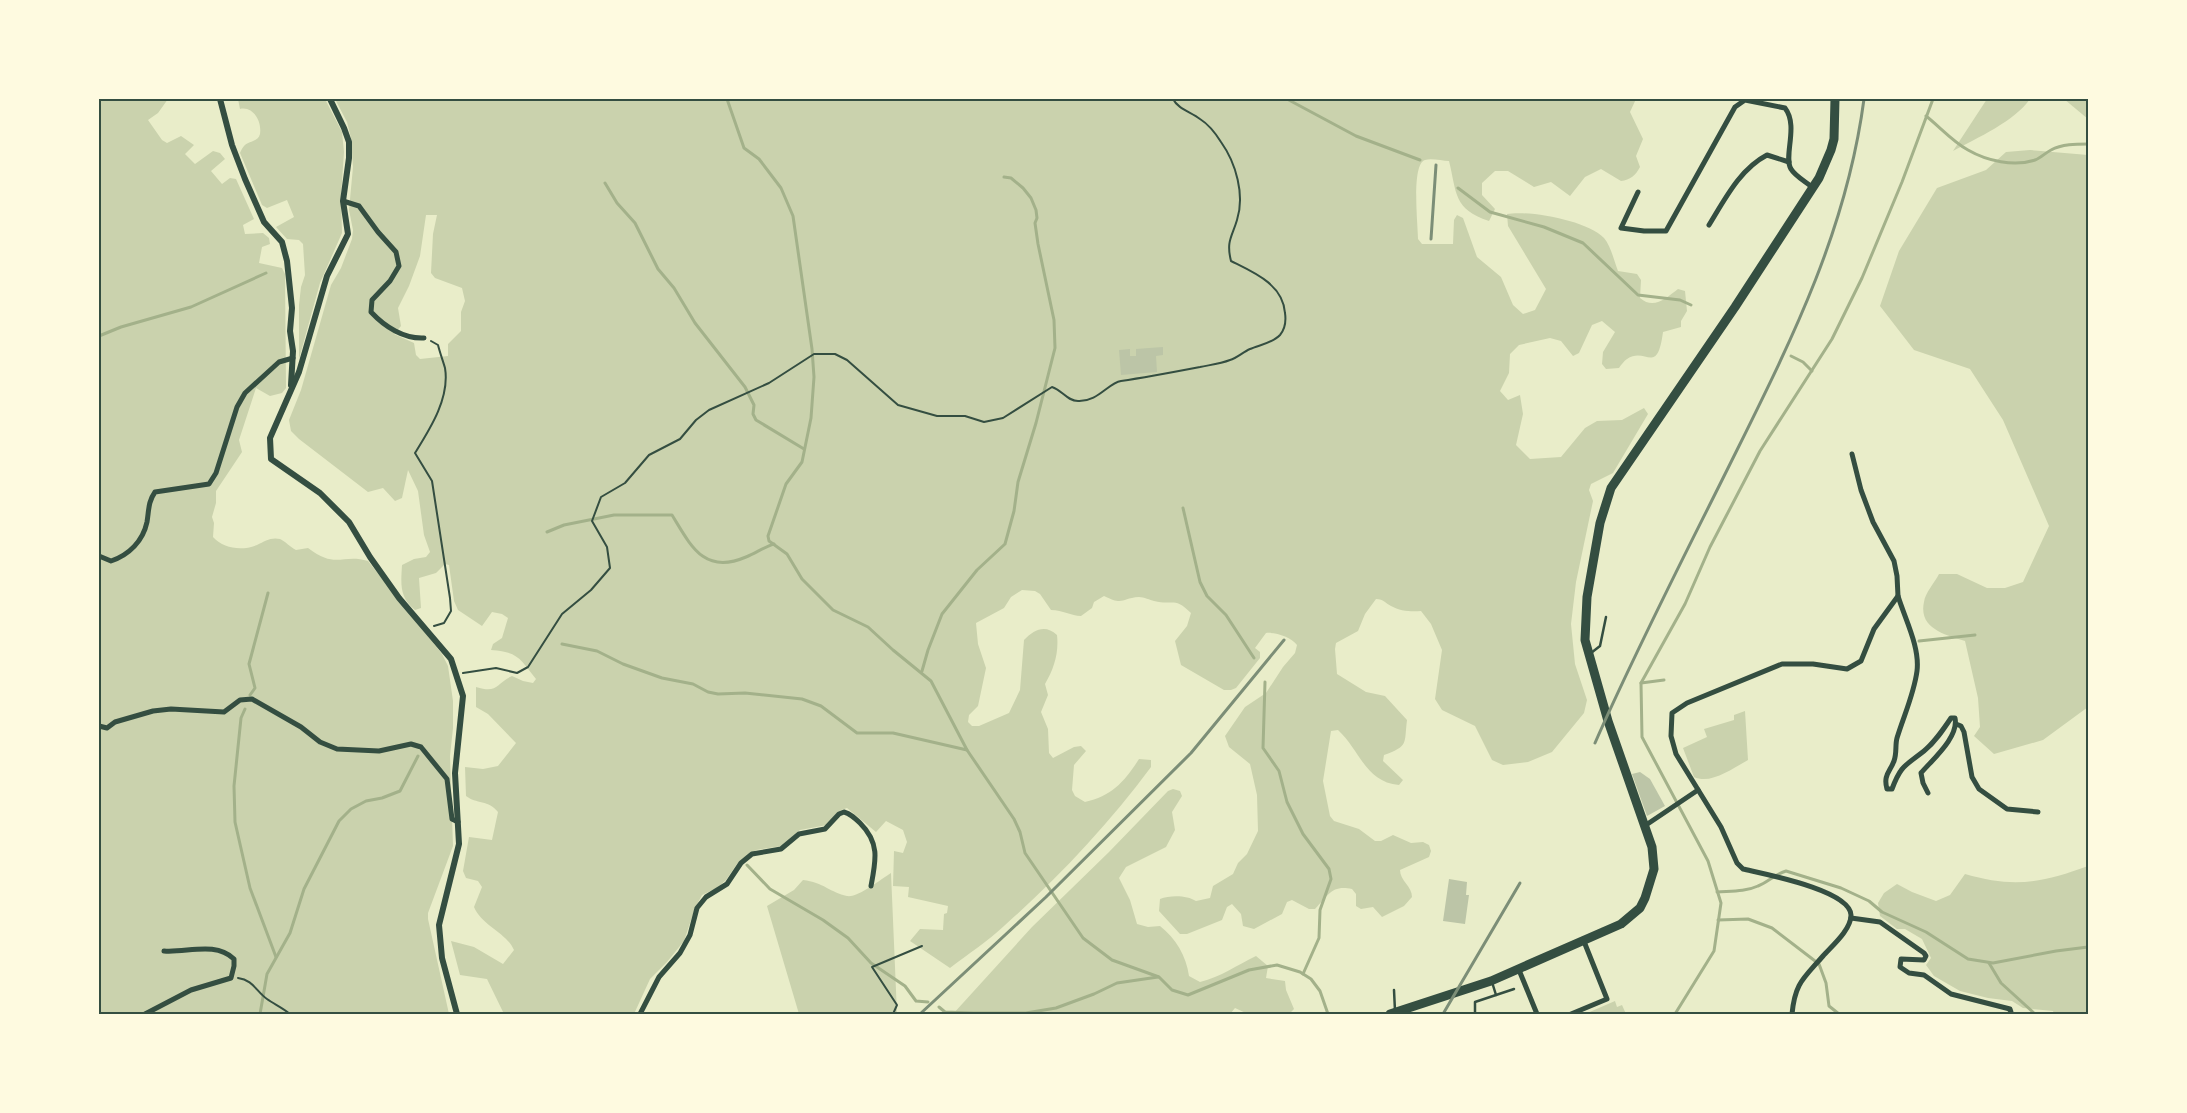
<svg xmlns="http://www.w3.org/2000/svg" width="2187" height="1113" viewBox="0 0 2187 1113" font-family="Jost,sans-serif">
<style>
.green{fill:#cad2ad;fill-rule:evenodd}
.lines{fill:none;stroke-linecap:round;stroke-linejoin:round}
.stream{stroke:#a3b18a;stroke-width:3}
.building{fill:#bcc5a7}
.path{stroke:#344e41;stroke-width:2}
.service{stroke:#344e41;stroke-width:2.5}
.minor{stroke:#344e41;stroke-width:5}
.tertiary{stroke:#344e41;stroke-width:6}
.primary{stroke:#344e41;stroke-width:9}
.rail{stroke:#7c8e77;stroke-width:3}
.neatline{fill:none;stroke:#344e41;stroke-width:2}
</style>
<rect width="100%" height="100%" fill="#e9edc9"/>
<g class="green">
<path d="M99,99H168L158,113L148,120L162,140L167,143L181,136L194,145L185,154L195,164L213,151L220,153L225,159L211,171L222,184L230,178L236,179L254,219L243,225L245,234L263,233L269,238L270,244L262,247L259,263L282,268L285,274L286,388L282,393L270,396L256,388L239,440L242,452L216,491V503L212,517L214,523L213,537C224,549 242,551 257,545C265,541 271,537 280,539C285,541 290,547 296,550L308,548C337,570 342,553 368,561L442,654L448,666L453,701V728L450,756L453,846L428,913V919L449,1014H99Z"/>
<path d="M238,99H325L342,132L344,152L341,196L342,233L320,283L299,359V305L301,287L305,275L303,244L299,240L287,239L276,227L294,217L287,200L267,208L262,205L240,153C241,151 242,148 244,146C249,141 258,142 260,134C262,121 253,106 240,109Z"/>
<path d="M335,99H1636L1630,112L1643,139L1636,156L1640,167C1636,175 1630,180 1621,181L1601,169L1585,177L1570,196L1551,182L1534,187L1508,171H1495L1482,183V195L1495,209L1489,221C1453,209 1457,193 1449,161C1442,161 1432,158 1425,160C1411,164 1418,225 1418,239L1422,244H1453L1454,220L1457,215L1463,218L1477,257L1501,277L1513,305L1523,314L1535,310L1546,289L1508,226L1507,214C1530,210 1588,221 1604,238C1611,246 1614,261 1618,271L1637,274L1641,280L1640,298C1654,310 1666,298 1678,289L1685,291L1687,311L1681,321V327L1663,332C1657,377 1646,346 1627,359C1624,361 1621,365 1619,368L1606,369L1602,364L1603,352L1615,332L1602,321L1592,325L1579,353L1573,356L1561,341L1550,338L1519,345L1510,354L1509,373L1500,391L1508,400L1520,395L1523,414L1516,445L1530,459L1561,457L1585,428L1597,421L1622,420L1644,408L1648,414L1613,473L1591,484L1589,490L1593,501L1576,582L1571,624L1575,664L1587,700L1584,713L1552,752L1528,762L1503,765L1492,760L1475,726L1442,710L1435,699L1442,650L1431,624L1421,611C1411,612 1400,611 1391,606C1385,603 1384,599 1376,599L1365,614L1358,631L1336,643L1335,649L1337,674L1366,692L1385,696L1407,720C1404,744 1409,746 1384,755L1383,761L1403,780L1399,785C1365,782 1360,750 1338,730L1331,731L1323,781L1330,816L1334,821L1359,829L1375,841H1381L1393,835L1411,843L1423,842L1429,845L1431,851L1429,857L1400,870C1400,881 1412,886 1412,897L1404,906L1382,917L1373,907L1361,909L1356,906V894L1352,889C1331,885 1329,895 1315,909H1309L1292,900L1287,902L1282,914L1254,929L1243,926L1241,914L1232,904L1227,907L1222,920L1187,934H1180L1159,911L1160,899C1170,895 1187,895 1196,901L1210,898L1213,886L1233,874L1238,863L1247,854L1258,831L1257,795L1250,764L1229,747L1225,736L1245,707L1266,693L1283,667L1295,653L1297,645C1291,637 1276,632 1266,633L1255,648L1260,652V658L1236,688L1231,690H1224L1181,665L1175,641L1187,626L1191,613C1174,596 1173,606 1154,601C1150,600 1144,597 1139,597C1121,598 1124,606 1104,596L1094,602L1092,608L1081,616C1071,616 1063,610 1051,610L1040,594L1035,591L1022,590L1011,597L1004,608L976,623L978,644L986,668L978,706L969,715L968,722L972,726H979L1009,713L1020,690L1024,640C1034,630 1045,624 1057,635C1059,653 1054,669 1045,684L1048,695L1041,712L1048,729L1049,753L1053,758L1074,747L1081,746L1086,751L1074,765L1072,790L1075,796L1085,802C1112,796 1125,781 1139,759L1151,760V767C1108,825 1058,878 1004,926C988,941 968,954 950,968L910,941L920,929L943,930L944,914L947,913L948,906L908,897L909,887L893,886L894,851L903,853L907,842L903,830L886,821L876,832L847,808L841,810L827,825L800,830L782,846L756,850L748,855L737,864L726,880L717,888L702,895L695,908L684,941L667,962L650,979L634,1014H504L487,979L460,975L451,941L474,947L503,964L514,950C507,933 482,926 474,907L482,887L478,881L466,878L463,871L469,837L492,840L498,812C489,800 476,804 466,796L465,767L483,769L498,766L516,743L488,714L476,707V687C498,694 495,684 512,676L523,681L533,683L536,679C520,659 519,652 491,650L493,644L502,638L508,618L502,614L492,612L482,626L458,610L454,601L449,565L445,564L436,573L419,578L421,608L415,610C399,597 401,584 402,565L414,559L426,557L430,552L424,535L418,491L408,470L402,498L395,501L383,488L368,492L299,439L291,431L289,420L301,390L331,285L341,268L352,239L353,230L349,210L353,167L351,138L347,122ZM426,215H437L433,234L431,273L435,278L462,288L465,301L461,312V331L448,344V356L420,359L416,355L414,343L394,334L401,326L398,308L409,286L420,256Z"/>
<path d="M1987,99H2030C2015,121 1977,138 1953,151Z"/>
<polygon points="2064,99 2088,99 2088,119"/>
<path d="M2030,150L2088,155V707L2043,740L1994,754L1974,736L1980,727L1978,698L1965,641C1947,635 1918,629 1924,602C1925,593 1935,582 1939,574H1957L1987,588H2005L2023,582L2049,526L2003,420L1970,369L1914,350L1880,306L1899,251L1937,188L1986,170L2006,152Z"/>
<path d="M1745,711L1748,760C1733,768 1711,785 1694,777L1683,748L1707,737L1704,729L1734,720V715Z"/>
<path d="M1173,789L1180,791L1182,796L1172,812L1175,830L1166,847L1126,867L1119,878L1130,900L1137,924L1148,927L1160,926C1176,939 1186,955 1189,976L1200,982C1221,977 1237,965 1256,956L1268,966L1266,978L1285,981L1286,990L1294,1009L1289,1014H1248L1235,1008L1230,1014H953L1032,927L1109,852L1168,791Z"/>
<path d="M2088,866V1014H2054L2053,1011L2023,1008L2012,1001L1988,998L1960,991L1934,976L1926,965L1931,958L1922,939L1905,929H1897L1880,916L1878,903L1884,893L1897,884L1912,892L1936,901L1950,895L1965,874C2013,888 2042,883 2088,866Z"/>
<path d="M891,873L897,1014H799L767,906L794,890L803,880C823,882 831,893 847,896C858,898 881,879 891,873Z"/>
<polygon points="1615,1001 1617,1007 1622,1005 1626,1014 1585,1014"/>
</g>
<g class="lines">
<g class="stream">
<polyline points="727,99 744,148 759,159 781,188 793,216 812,349 814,377 811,418 802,462 786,484 768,536 769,541 787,554 802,579 833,610 868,627 893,650 931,681 967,750 1014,819 1020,832 1025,853 1083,938 1112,960 1159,977 1172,990 1188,995 1249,970 1277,965 1300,972 1311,979 1320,991 1328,1014"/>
<polyline points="1287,99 1356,136 1420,160"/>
<path d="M1926,116C1940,127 1953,142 1968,150C1987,161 2014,167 2035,160C2041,158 2045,153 2051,150C2062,144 2076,144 2088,144"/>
<polyline points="605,183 617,203 635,223 658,269 674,288 695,323 745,387 754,405 753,414 756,420 804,449"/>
<polyline points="1458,188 1490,212 1544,227 1583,243 1638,295 1680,300 1691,305"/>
<polyline points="99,336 121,327 191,307 266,273"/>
<polyline points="1791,356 1803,362 1812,371"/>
<polyline points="1183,508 1200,582 1207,596 1226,615 1254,658"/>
<path d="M547,532L564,525L614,515H672C691,546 704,575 746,557C756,553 764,547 774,544"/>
<polyline points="1919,641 1975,635"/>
<polyline points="562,644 597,651 623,664 662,678 693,684 708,692 718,694 745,693 802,699 821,706 857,733 893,733 967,750"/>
<polyline points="922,671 928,650 942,614 977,570 1005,544 1014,511 1018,482 1036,423 1055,348 1054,320 1038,244 1035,223 1037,218 1036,210 1031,198 1023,188 1011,178 1004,177"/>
<polyline points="1265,682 1263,748 1279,771 1287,802 1303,834 1329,869 1331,879 1320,910 1319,938 1303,974"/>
<polyline points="1641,683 1664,680"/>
<polyline points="250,695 255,688 249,664 268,593"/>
<polyline points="245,709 241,718 234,786 235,822 250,888 276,957"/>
<polyline points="747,865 770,889 823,920 848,938 871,963 905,986 916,1001 928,1002"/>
<path d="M1717,892C1731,891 1745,892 1758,886C1768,882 1775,874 1786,871L1841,888L1869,901L1882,912L1926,932L1968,959L1993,963L2056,951L2088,947"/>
<polyline points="1718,920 1748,919 1772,928 1819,964 1826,983 1829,1006 1839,1014"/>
<polyline points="1989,963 2001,983 2035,1014"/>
<polyline points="939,1007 945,1012 973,1013 1026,1013 1056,1008 1094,994 1117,983 1158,977"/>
<polyline points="260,1014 267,974 290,933 304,889 339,821 351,809 366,801 382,798 400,791 418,756"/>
<polyline points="1675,1014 1714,951 1721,903 1708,861 1642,737 1641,683 1685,604 1710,547 1760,451 1832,339 1862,278 1902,182 1933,99"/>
</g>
</g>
<g class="building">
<polygon points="1163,347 1163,355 1156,356 1157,372 1121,375 1119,350 1130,349 1130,356 1136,356 1136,349"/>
<polygon points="1640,772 1650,779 1665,806 1647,816 1632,774"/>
<polygon points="1449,879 1467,882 1466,895 1469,895 1465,924 1443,921"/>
</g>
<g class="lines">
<g class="path">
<path d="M431,341L438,345C440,353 443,361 445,368C450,398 430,429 415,453L432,481L450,598L451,611L444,623L434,626"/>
<path d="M463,673L496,668L517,673L528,667L562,614L591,590L610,568L607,547L592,521L601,497L625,483L649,455L680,439L696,420L709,410L769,383L814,354H835L847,360L898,405L937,416H965L984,422L1003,418L1052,387C1062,390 1067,401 1078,401C1098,402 1108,383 1121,381C1148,377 1174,372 1200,367C1209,365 1220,364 1230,360C1237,358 1243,352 1250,349C1259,345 1273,343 1280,335C1285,329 1286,320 1285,313C1283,284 1253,272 1231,261C1226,241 1232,237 1237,220C1245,195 1236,163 1221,142C1216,134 1208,124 1200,119C1191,112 1178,109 1173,99"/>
<path d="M238,978C253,980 256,991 267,999C274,1004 283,1008 290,1014"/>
<polyline points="893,1014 897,1005 872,967 922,946"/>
</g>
<g class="service">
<polyline points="1591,653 1600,646 1606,617"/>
<polyline points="1492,982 1496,995"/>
<polyline points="1394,990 1395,1011"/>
<polyline points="1475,1014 1475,1002 1514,989"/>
</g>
<g class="minor">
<path d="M1638,192L1621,228L1644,231H1666L1735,107L1745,100L1785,108C1799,126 1783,157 1791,169C1795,176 1806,182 1812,187"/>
<path d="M343,201L359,206L378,232L396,252L399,266L390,281L372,300L371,312C385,327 404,339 424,338"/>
<path d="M1709,225C1725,199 1740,169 1767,155L1789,162"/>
<path d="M99,556L111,561C129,555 143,541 147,522C149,510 148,502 155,492L209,484L216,473L237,407L245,393L279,362L293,358"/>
<path d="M1898,596C1905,619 1920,647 1917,671C1914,694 1904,715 1897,738C1895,745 1897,753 1894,761C1890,772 1883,775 1887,789H1892C1901,765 1905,766 1924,751C1935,742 1943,730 1951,718H1955C1959,737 1933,759 1921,773L1923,783L1928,793"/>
<polyline points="1956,724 1961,726 1964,732 1972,777 1979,789 2007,809 2038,812"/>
<polyline points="99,726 107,728 115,722 153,711 171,709 224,712 240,700 252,699 301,727 320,742 337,749 379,751 411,744 421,747 447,779 452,819 458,822"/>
<polyline points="1646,825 1698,790"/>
<polyline points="1851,918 1880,922 1924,953 1926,956 1924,960 1901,959 1900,967 1909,973 1924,975 1951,994 2010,1009 2011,1012 2009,1014"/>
<polyline points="1519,970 1537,1014"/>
<path d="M145,1014L191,990L231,978L234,966V959C215,941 187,953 164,951"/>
<path d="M640,1014L659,977L680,953L690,935L697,908L706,897L727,884L741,863L752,854L781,849L799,834L825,829L839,814L844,812C851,814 855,818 860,823C880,843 876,860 871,886"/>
<polyline points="1571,1014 1607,999 1583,939"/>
<path d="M1792,1014C1795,983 1803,979 1823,956C1832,946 1851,930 1851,915C1850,890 1764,874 1743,869L1737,863L1721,827L1676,754L1671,736L1672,713L1687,703L1782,664H1813L1847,669L1861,661L1874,629L1898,596L1897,576L1894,561L1873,522L1861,490L1852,454"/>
</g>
<g class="tertiary">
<polyline points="220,99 232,145 245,179 264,222 282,242 287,261 292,308 290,331 293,351 291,385"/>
<polyline points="330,99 344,128 349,142 349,158 343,201 348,234 327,276 299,372 270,438 271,459 320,493 349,522 370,557 399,598 451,659 463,696 455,773 459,844 439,925 442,958 457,1014"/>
</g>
<polyline class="primary" points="1390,1014 1491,981 1621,924 1640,908 1645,898 1654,869 1652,847 1608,721 1585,640 1587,597 1600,523 1611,488 1735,307 1819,178 1831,150 1834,139 1835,99"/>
<g class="rail">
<polyline points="1431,239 1436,165"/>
<path d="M1595,743C1639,643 1689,547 1737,450C1794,335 1847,228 1864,99"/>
<polyline points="920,1014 1046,897 1191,753 1284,640"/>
<polyline points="1443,1014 1520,883"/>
</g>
</g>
<rect width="2187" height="1113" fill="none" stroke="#fefae0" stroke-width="200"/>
<rect x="100" y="100" width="1987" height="913" class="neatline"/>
</svg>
